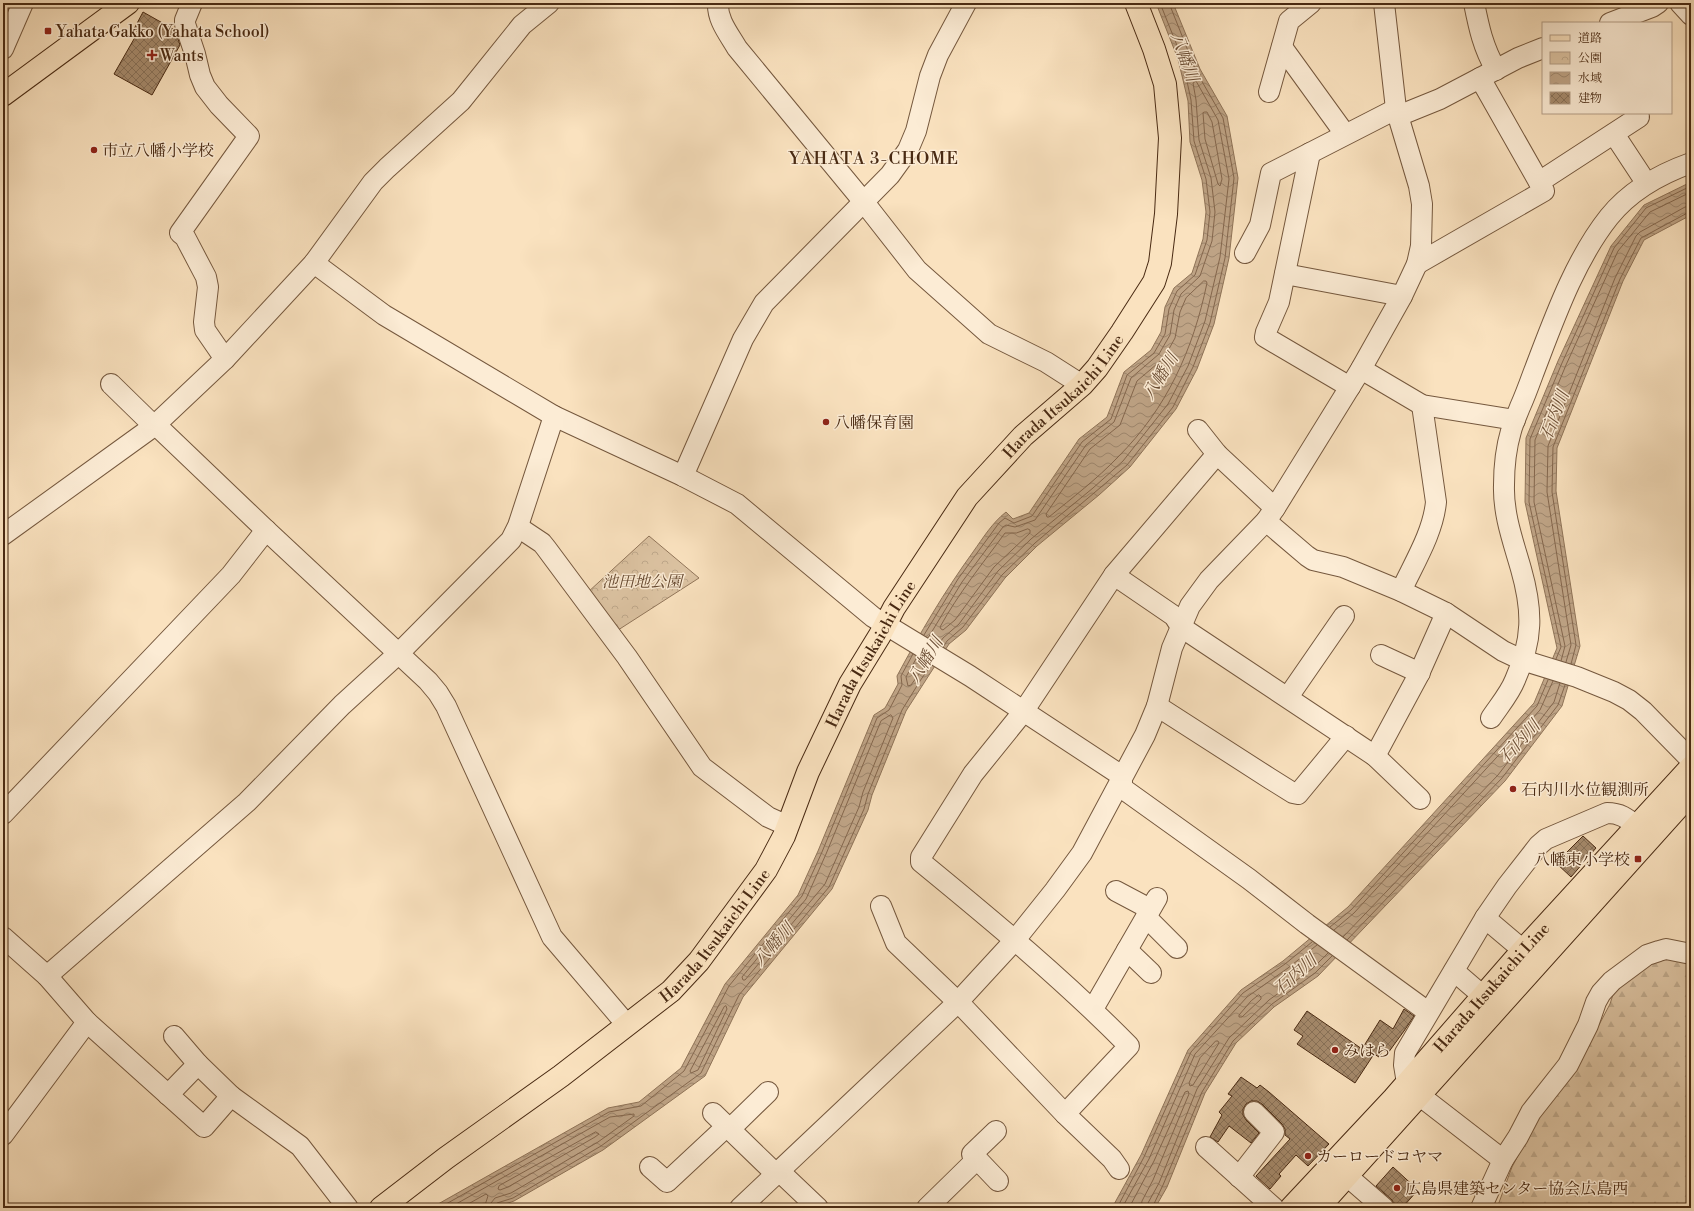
<svg xmlns="http://www.w3.org/2000/svg" width="1694" height="1211" viewBox="0 0 1694 1211" font-family="'Libre Bodoni','Noto Serif JP',serif">
<style>
.forest{fill:url(#forest-firs);stroke:#92765a}
.park{fill:url(#park-crowns);stroke:#92765a}
.water{fill:url(#water-waves);stroke:#8f7357}
.lines{fill:none;stroke-linecap:round;stroke-linejoin:round}
.shore{stroke:#84664c;stroke-width:1}
.building{fill:url(#building-cross-hatch);stroke:#492a13}
.minor-casing{stroke:#75583e;stroke-width:22}
.major-casing{stroke:#492a13;stroke-width:24}
.minor{stroke:#fcecd5;stroke-width:20}
.major{stroke:#fae2bf;stroke-width:22}
.poi-dot{fill:#8f2418;stroke:#fcecd5;stroke-width:1.5}
.labels{text-anchor:middle;stroke-width:3;stroke-linejoin:round;paint-order:stroke}
.poi-label{font-size:16px;fill:#492a13;stroke:#fcecd5;text-anchor:start}
.street-label{font-size:16px;fill:#492a13;stroke:#fcecd5}
.park-label{font-size:16px;font-style:italic;fill:#664930;stroke:#fcecd5}
.water-label{font-size:17px;font-style:italic;fill:#6c4e35;stroke:#fcecd5}
.neighbourhood-label{font-size:17px;letter-spacing:1px;fill:#492a13;stroke:#fcecd5}
</style>
<defs>
<pattern id="forest-firs" width="22" height="20" patternUnits="userSpaceOnUse"><rect width="22" height="20" fill="#dcc3a2"/><path d="M5 1l3.5 6h-7zM16 11l3.5 6h-7z" fill="#bea88b"/></pattern>
<pattern id="park-crowns" width="20" height="18" patternUnits="userSpaceOnUse"><rect width="20" height="18" fill="#dcc3a2"/><path d="M2 6a3 3 0 1 1 6 0M12 15a3 3 0 1 1 6 0" fill="none" stroke="#bea88b"/></pattern>
<pattern id="water-waves" width="16" height="10" patternUnits="userSpaceOnUse"><rect width="16" height="10" fill="#bea385"/><path d="M0 5q4-4 8 0t8 0" fill="none" stroke="#9c856c"/></pattern>
<pattern id="building-cross-hatch" width="8" height="8" patternUnits="userSpaceOnUse"><rect width="8" height="8" fill="#a58a6c"/><path d="M0 0l8 8M0 8l8-8" fill="none" stroke="#887158"/></pattern>
</defs>
<rect width="100%" height="100%" fill="#fae2bf"/>
<filter id="stains"><feTurbulence type="fractalNoise" baseFrequency=".005" numOctaves="4"/><feColorMatrix values="0 0 0 0 .2 0 0 0 0 .09 0 0 0 0 .02 0 0 0 .5 -.17"/></filter>
<radialGradient id="worn" r=".72"><stop offset=".6" stop-color="#630" stop-opacity="0"/><stop offset="1" stop-color="#630" stop-opacity=".3"/></radialGradient>
<polygon class="forest" points="1668,958 1691,962 1691,1208 1497,1208 1512,1167 1556,1084 1591,1040 1610,1004 1616,985 1629,972"/>
<polygon class="park" points="649,536 699,578 615,632 587,593"/>
<g class="water">
<path d="M1156,3H1173L1200,69L1227,116L1238,178L1229,258L1214,324L1197,369L1176,409L1130,467L1099,495L1037,546L1005,578L966,630L949,644L906,711L872,795L868,810L832,889L743,997L705,1076L603,1150L514,1201L494,1208H431L608,1108L639,1102L681,1068L725,984L798,895L818,851L874,715L885,708L898,684L897,676C920,633 944,592 973,552C983,538 992,523 1006,512L1013,519L1029,513L1079,439L1107,417L1124,372L1151,350L1161,332L1165,307L1174,288L1192,273L1203,239L1206,212L1202,180L1190,142L1188,101L1178,59Z"/>
<polygon points="1691,182 1691,215 1644,240 1623,281 1557,448 1556,491 1580,646 1562,706 1505,781 1318,976 1274,1007 1236,1043 1205,1093 1167,1187 1155,1208 1112,1208 1141,1155 1188,1050 1241,990 1283,961 1348,907 1534,703 1557,648 1525,502 1526,438 1558,361 1611,246 1644,205"/>
</g>
<g class="lines">
<g class="shore">
<polygon points="1205,112 1207,112 1212,122 1222,179 1220,186 1218,184 1205,139 1203,113"/>
<path d="M1204,281H1206L1207,283C1193,350 1167,408 1118,457C1097,479 1072,498 1049,517H1047L1046,514L1090,449L1120,425L1137,381L1164,358L1175,338L1180,312L1186,298Z"/>
<path d="M1028,529L1030,530V533L994,567L955,620L943,630L941,629L940,627C958,594 983,563 1005,533H1016Z"/>
<polyline points="924,635 958,579 999,523 1005,518 1014,523 1032,516 1082,442 1111,419 1127,375 1154,353 1165,334 1169,309 1177,291 1195,275 1207,240 1210,212 1206,179 1194,141 1191,100 1182,58 1160,3"/>
<polyline points="928,638 962,582 1003,527 1006,525 1015,527 1035,520 1086,445 1114,422 1131,378 1159,354 1170,335 1174,310 1181,294 1200,276 1212,241 1215,212 1211,178 1199,140 1196,100 1193,83 1196,81 1218,120 1229,179 1220,257 1205,321 1188,366 1168,404 1123,461 1093,488 1031,539 998,571 959,624 943,638 939,644"/>
<polyline points="943,647 947,641 963,627 1002,575 1035,543 1127,465 1147,440 1173,407 1193,367 1210,323 1225,258 1234,178 1223,118 1196,71 1169,3"/>
<polyline points="917,657 906,677 908,686 911,685 927,663"/>
<polyline points="1556,659 1561,647 1529,502 1530,439 1562,363 1614,248 1646,208 1691,186"/>
<polyline points="1561,661 1565,646 1534,502 1535,440 1566,365 1618,251 1650,212 1691,192"/>
<polyline points="1566,662 1571,645 1547,492 1548,446 1615,278 1636,236 1640,232 1685,207 1691,206"/>
<polyline points="1571,664 1576,645 1552,492 1553,447 1620,279 1641,238 1691,211"/>
<polygon points="891,715 893,718 863,792 859,807 825,884 745,980 743,980 742,977 806,899 826,854 881,721"/>
<polyline points="1330,927 1351,910 1537,706 1548,680"/>
<polyline points="1334,930 1354,913 1540,710 1553,681"/>
<polyline points="1343,937 1498,775 1554,702 1560,683"/>
<polyline points="1347,940 1502,778 1558,705 1565,685"/>
<polygon points="1259,995 1261,997 1261,999 1242,1017 1239,1017 1239,1015 1251,1001"/>
<polygon points="726,1006 727,1009 698,1070 691,1073 690,1071 724,1007"/>
<polygon points="1216,1041 1218,1041 1219,1043 1193,1085 1190,1086 1189,1083 1200,1058"/>
<polygon points="596,1132 599,1134 595,1137 508,1187 500,1190 498,1189 499,1186"/>
<polyline points="439,1208 609,1112 641,1106 684,1071 729,986 802,896 822,852 877,718 889,710 902,685 901,676 913,654"/>
<polyline points="449,1208 610,1117 634,1114 634,1116 598,1142 511,1193 495,1198 491,1203 490,1208"/>
<polyline points="461,1208 486,1194 488,1196 484,1208"/>
<polyline points="495,1208 497,1203 513,1198 601,1146 701,1073 739,995 829,887 864,809 868,794 902,710 920,681 931,665"/>
<polyline points="1117,1208 1144,1157 1191,1052 1243,993 1285,964 1312,942"/>
<polyline points="1122,1208 1149,1159 1195,1054 1247,997 1288,968 1317,945"/>
<polyline points="1129,1208 1154,1161 1185,1092 1188,1091 1189,1094 1153,1180 1142,1201 1141,1208"/>
<polyline points="1147,1208 1148,1203 1159,1183 1197,1089 1229,1038 1269,1000 1312,969 1328,953"/>
<polyline points="1152,1208 1163,1185 1202,1092 1233,1041 1272,1004 1315,973 1332,956"/>
</g>
</g>
<g class="building">
<polygon points="143,12 175,30 180,45 152,95 114,74 138,32 134,29"/>
<polygon points="1583,836 1596,848 1571,877 1556,863"/>
<polygon points="1404,1009 1414,1016 1404,1031 1388,1053 1383,1050 1379,1057 1374,1054 1355,1083 1297,1044 1303,1036 1294,1030 1307,1011 1362,1049 1380,1020 1393,1029"/>
<polygon points="1241,1077 1257,1088 1260,1085 1269,1092 1329,1144 1308,1166 1296,1155 1279,1174 1281,1176 1270,1189 1256,1176 1290,1139 1285,1135 1285,1129 1282,1124 1262,1104 1257,1101 1251,1101 1246,1104 1243,1109 1243,1115 1246,1120 1259,1133 1251,1143 1229,1126 1218,1142 1210,1137 1222,1115 1219,1112 1232,1096 1228,1094"/>
<polygon points="1393,1167 1418,1190 1402,1208 1395,1208 1392,1200 1376,1186"/>
</g>
<g class="lines">
<g class="minor-casing">
<g id="minor">
<polyline points="192,3 185,20 185,24 195,54 200,75 205,87 219,105 249,136 180,233 185,237 206,277 208,287 204,322 205,330 225,359"/>
<path d="M718,3C717,20 729,34 737,48L863,201L917,270L989,334L1046,362L1082,385"/>
<path d="M1474,3C1479,28 1483,47 1496,70"/>
<polyline points="1680,3 1691,15"/>
<polyline points="1610,23 1652,7 1658,3"/>
<polyline points="1282,47 1345,134"/>
<polyline points="3,49 23,3"/>
<polyline points="1269,92 1289,21 1311,3"/>
<polyline points="1398,116 1440,99 1518,58 1543,48"/>
<polyline points="1614,134 1641,175"/>
<polyline points="1310,153 1279,302 1266,332 1265,337 1350,387"/>
<polyline points="1539,182 1639,117"/>
<polyline points="1245,253 1260,225 1271,173 1396,109"/>
<polyline points="314,263 384,315 554,416 683,476 737,504 873,617 970,676 1122,776"/>
<polyline points="1417,264 1544,191 1480,78"/>
<polyline points="1285,274 1402,296"/>
<polyline points="1361,369 1422,405 1515,420"/>
<polyline points="111,384 154,426"/>
<polyline points="156,425 266,530 428,681 438,693 446,706 552,937 627,1025"/>
<polyline points="1198,430 1217,454 1275,508"/>
<polyline points="683,476 743,339 764,303 890,175 908,150 916,131 930,76 938,55 966,3"/>
<polyline points="1266,521 1307,556 1313,560 1343,567 1401,591 1446,613 1503,651 1522,660 1577,677 1614,692 1629,700 1643,711 1691,760"/>
<polyline points="518,527 542,543 546,548 627,657 702,767 768,817 788,826"/>
<polyline points="3,535 154,426 225,359 314,263 373,182 387,168 461,101 522,25 549,3"/>
<polyline points="1114,575 1174,616 1181,627 1375,756 1420,799"/>
<path d="M1401,591C1414,563 1433,533 1436,502L1422,405"/>
<polyline points="1381,655 1420,673"/>
<polyline points="1288,697 1344,616"/>
<polyline points="1157,706 1269,778 1293,793 1298,794 1346,736"/>
<path d="M1491,718C1499,706 1510,693 1515,680C1533,640 1533,611 1521,569C1513,541 1503,514 1504,485C1504,467 1506,448 1511,431C1513,423 1517,415 1520,407C1525,396 1529,385 1533,374C1553,322 1574,261 1609,217C1630,191 1660,174 1691,163"/>
<polyline points="1375,756 1418,676 1446,613"/>
<polyline points="1122,776 1122,788 1249,879 1307,924 1428,1012"/>
<polyline points="3,814 231,575 266,530"/>
<path d="M1636,826C1627,818 1620,813 1607,813L1546,839L1539,845L1507,886L1485,918L1405,1053L1404,1065L1407,1083L1419,1095L1503,1160L1518,1137L1531,1112L1568,1065L1588,1025L1596,1002L1601,993L1612,981L1647,955L1659,951L1666,949L1691,954"/>
<polyline points="1116,891 1150,909"/>
<polyline points="881,906 896,943 964,1008 1065,1114 1112,1159 1119,1169"/>
<polyline points="1146,917 1177,948"/>
<polyline points="1485,918 1523,950"/>
<polyline points="3,937 47,976 87,1022 204,1127 231,1096 300,1146 348,1208"/>
<polyline points="1127,950 1151,973"/>
<polyline points="1454,971 1483,996"/>
<polyline points="47,976 247,802 342,705 399,653 511,540 518,526 554,416"/>
<polyline points="1093,1009 1157,898"/>
<polyline points="174,1036 198,1064 231,1096"/>
<polyline points="168,1095 198,1064"/>
<polyline points="713,1113 776,1174"/>
<path d="M1065,1114L1129,1046C1064,980 993,921 921,862V857L973,774L1023,712L1114,575L1217,454"/>
<polyline points="730,1129 768,1092"/>
<polyline points="3,1135 87,1022"/>
<polyline points="1206,1147 1274,1208"/>
<polyline points="977,1159 998,1181"/>
<polyline points="650,1167 667,1182 726,1127"/>
<polyline points="779,1171 818,1208"/>
<polyline points="1347,1176 1384,1208"/>
<polyline points="1239,1177 1274,1132 1254,1112"/>
<polyline points="740,1208 957,1003 1015,940 1055,890 1082,853 1145,735 1157,706 1172,648 1190,606 1209,580 1266,521 1275,508 1361,369 1402,296 1417,264 1421,246 1422,204 1419,186 1396,109 1384,3"/>
<polyline points="927,1208 977,1159 972,1154 996,1131"/>
<polyline points="1481,1208 1503,1160"/>
</g>
</g>
<g class="major-casing">
<g id="major">
<polyline points="3,95 128,3"/>
<path id="s1" d="M381,1208L446,1158L561,1076L671,991L699,961L766,870L784,836L808,772L850,684L880,635L894,608L967,497L1023,436L1082,385L1097,368L1122,332L1154,282L1160,263L1166,214L1170,138L1165,84L1154,49L1136,3"/>
<path id="s2" d="M1291,1208L1394,1098L1523,950L1691,767"/>
<polyline points="1318,1208 1691,793"/>
</g>
</g>
<use href="#minor" class="minor"/>
<use href="#major" class="major"/>
</g>
<g class="poi-dot">
<rect x="44" y="27" width="8" height="8" rx="2"/>
<path d="M150 49h4v4h4v4h-4v4h-4v-4h-4v-4h4z"/>
<circle cx="94" cy="150" r="4"/>
<circle cx="826" cy="422" r="4"/>
<circle cx="1513" cy="789" r="4"/>
<rect x="1634" y="855" width="8" height="8" rx="2"/>
<circle cx="1335" cy="1050" r="4"/>
<circle cx="1308" cy="1156" r="4"/>
<circle cx="1397" cy="1188" r="4"/>
</g>
<g class="labels">
<g class="poi-label">
<text x="56" y="37">Yahata Gakko (Yahata School)</text>
<text x="160" y="61">Wants</text>
<text x="102" y="156">市立八幡小学校</text>
<text x="834" y="428">八幡保育園</text>
<text x="1521" y="795">石内川水位観測所</text>
<text x="1630" y="865" text-anchor="end">八幡東小学校</text>
<text x="1343" y="1056">みはら</text>
<text x="1316" y="1162">カーロードコヤマ</text>
<text x="1405" y="1194">広島県建築センター協会広島西</text>
</g>
<g class="street-label">
<text dy="6" stroke="none"><textPath href="#s1" startOffset="1081">Harada Itsukaichi Line</textPath></text>
<text dy="6" stroke="none"><textPath href="#s1" startOffset="757">Harada Itsukaichi Line</textPath></text>
<text dy="6" stroke="none"><textPath href="#s1" startOffset="433">Harada Itsukaichi Line</textPath></text>
<text dy="6" stroke="none"><textPath href="#s2" startOffset="298">Harada Itsukaichi Line</textPath></text>
</g>
<g class="park-label">
<text x="642" y="587">池田地公園</text>
</g>
<g class="water-label">
<text transform="translate(1185 57) rotate(70)" y="6">八幡川</text>
<text transform="translate(1160 376) rotate(-58)" y="6">八幡川</text>
<text transform="translate(1554 415) rotate(-69)" y="6">石内川</text>
<text transform="translate(925 660) rotate(-59)" y="6">八幡川</text>
<text transform="translate(1519 741) rotate(-47)" y="6">石内川</text>
<text transform="translate(773 944) rotate(-48)" y="6">八幡川</text>
<text transform="translate(1295 974) rotate(-42)" y="6">石内川</text>
</g>
<g class="neighbourhood-label">
<text x="874" y="164">YAHATA 3-CHOME</text>
</g>
</g>
<rect width="1694" height="1211" fill="none" stroke="#fae2bf" stroke-width="16"/>
<rect x="4" y="4" width="1686" height="1203" fill="none" stroke="#492a13" stroke-width="2"/>
<rect x="8" y="8" width="1678" height="1195" fill="none" stroke="#492a13"/>
<rect x="1542" y="22" width="130" height="92" fill="#fcecd5" stroke="#b49e87"/>
<rect x="1550" y="35" width="20" height="6" fill="#fae2bf" stroke="#b49e87"/>
<text x="1578" y="42" font-size="12" fill="#492a13">道路</text>
<rect x="1550" y="52" width="20" height="12" fill="url(#park-crowns)" stroke="#b49e87"/>
<text x="1578" y="62" font-size="12" fill="#492a13">公園</text>
<rect x="1550" y="72" width="20" height="12" fill="url(#water-waves)" stroke="#b49e87"/>
<text x="1578" y="82" font-size="12" fill="#492a13">水域</text>
<rect x="1550" y="92" width="20" height="12" fill="url(#building-cross-hatch)" stroke="#b49e87"/>
<text x="1578" y="102" font-size="12" fill="#492a13">建物</text>
<rect width="100%" height="100%" filter="url(#stains)"/>
<rect width="100%" height="100%" fill="url(#worn)"/>
</svg>
